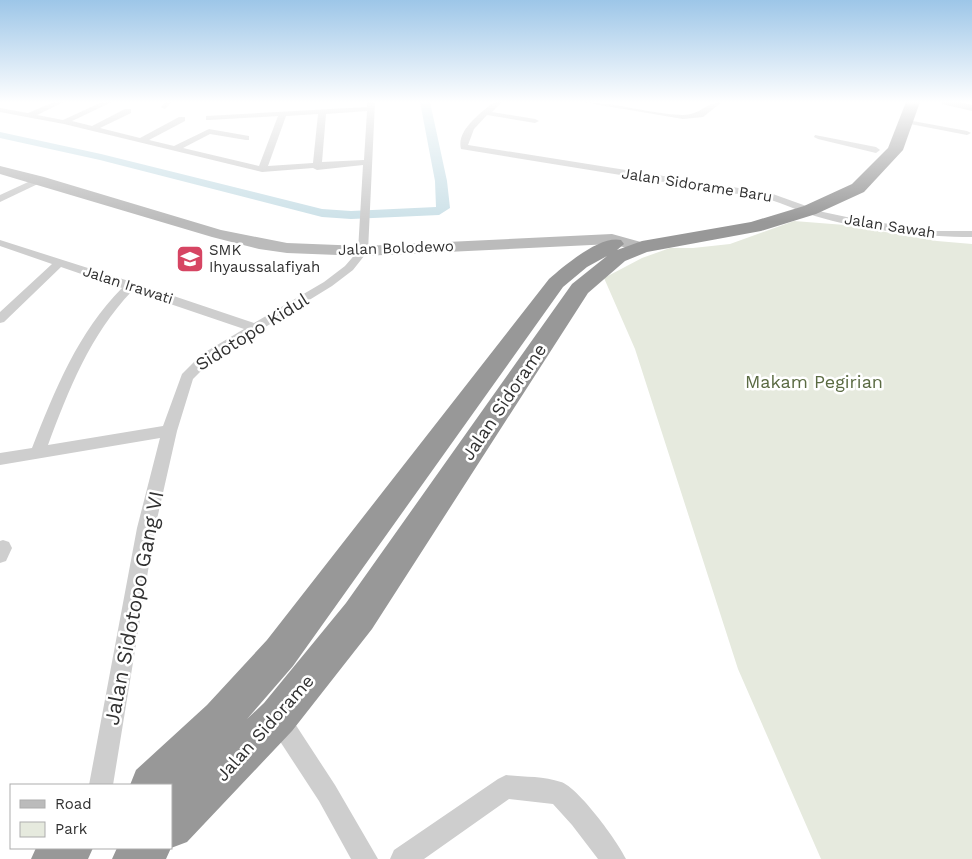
<svg xmlns="http://www.w3.org/2000/svg" width="972" height="859" viewBox="0 0 972 859" font-family="'Work Sans',sans-serif">
<style>
.green{fill:#e6eade}
.lines{fill:none;stroke-linecap:round;stroke-linejoin:round}
.canal{fill:#cce1e8;fill-rule:evenodd}
.street{fill:#cecece;fill-rule:evenodd}
.secondary{fill:#bbb;fill-rule:evenodd}
.highway{fill:#989898;fill-rule:evenodd}
.labels{text-anchor:middle;stroke-width:5;stroke-linejoin:round;paint-order:stroke}
.far-street-label{font-size:15px;fill:#313131;stroke:#fff}
.far-poi-label{font-size:15px;fill:#313131;stroke:#fff;text-anchor:start}
.street-label{font-size:18px;fill:#313131;stroke:#fff}
.park-label{font-size:18px;fill:#5a6a42;stroke:#fff}
.near-street-label{font-size:21px;fill:#313131;stroke:#fff}
</style>
<rect width="100%" height="100%" fill="#fff"/>
<polygon class="green" points="794,221 845,225 937,241 972,244 972,859 821,859 738,669 635,349 604,278 642,258 670,248 693,248 730,244"/>
<g class="lines">
<polygon class="canal" points="420,102 430,102 447,181 450,208 439,215 351,219 322,217 100,160 0,138 0,132 101,154 322,209 351,211 436,207 435,181"/>
<g class="street">
<path d="M54,102H64L37,115L63,120L102,102H112L72,121L92,126L125,109H131V113L100,128L140,138L179,117H185V121L149,140L174,146L209,129L249,136V140H246L210,134L183,148L259,166L278,116L209,120H206V116L367,107V102H375L368,251L353,270L332,286L212,360L193,379L177,431L155,528L113,785H89L137,528L160,438L0,465V453L32,448C55,390 78,332 122,288L61,267L4,322L0,323V312L52,264L0,246V240L135,283L254,323L324,282L345,266L358,251L363,165L317,170L313,168L262,172L64,124L0,112V108L28,113ZM367,111L364,160L322,162L326,114ZM318,114L313,163L268,166L286,116ZM132,291L244,329L202,354L182,374L163,426L48,445C69,389 90,335 132,291Z"/>
<polygon points="165,102 172,102 165,109 161,107"/>
<path d="M494,102H502L492,112L535,119L539,121L535,123L487,115L474,129L468,145L770,193L823,212L856,219L936,231H972V237C925,237 861,230 815,216C799,211 784,204 768,199L461,149C456,130 482,112 494,102Z"/>
<path d="M582,102C616,102 649,114 683,115C700,115 707,102 722,102L703,117L683,119Z"/>
<polygon points="902,119 967,131 971,133 967,135 905,123 902,123"/>
<polygon points="815,135 876,147 880,150 876,153 818,139 814,137"/>
<polygon points="39,177 44,180 42,182 0,202 0,195"/>
<polygon points="3,540 9,542 12,548 6,561 0,563 0,541"/>
<polygon points="278,707 286,710 335,785 378,859 351,859 319,801 270,726 267,718 270,710"/>
<path d="M506,775C523,777 544,776 561,782C578,787 618,842 626,859H598L572,825L553,804L509,799L424,859H390L394,850L498,779Z"/>
</g>
<g class="secondary">
<polygon points="941,102 961,102 972,105 972,111 942,104"/>
<polygon points="0,166 44,177 221,230 287,243 363,246 612,234 648,244 650,247 648,250 642,252 612,244 363,256 287,253 259,249 212,237 0,174"/>
</g>
<g class="highway">
<path d="M906,102H920L903,150L864,192L816,214L761,231L647,252L625,261L588,293L372,629L292,731L187,842L171,848L166,859H112L117,848H171V785H130L136,770L207,705L267,640L549,279C564,266 600,235 621,240L624,244L617,250L642,241L751,222L804,206L852,184L888,148ZM607,256L572,284L346,603L264,703L247,719L293,666L563,287L587,267Z"/>
<polygon points="36,848 93,848 88,859 31,859"/>
</g>
</g>
<linearGradient id="sky" x2="0" y2="1"><stop stop-color="#9dc6e8"/><stop offset="0.46" stop-color="#fff"/><stop offset="1" stop-color="#fff" stop-opacity="0"/></linearGradient>
<rect width="972" height="222" fill="url(#sky)"/>
<defs>
<g id="school-square" transform="scale(1.4375)"><rect x="-9" y="-9" width="18" height="18" rx="4" fill="#d64563" stroke="#fff"/><path d="M0-5L7-2L0 1L-7-2ZM-4 1L0 2.5L4 1V4Q0 6-4 4Z" fill="#fff"/></g>
</defs>
<g fill-rule="evenodd">
<use href="#school-square" x="190" y="259"/>
</g>
<g class="labels">
<g class="far-street-label">
<text transform="translate(697 185) rotate(9)" y="5">Jalan Sidorame Baru</text>
<text transform="translate(890 226) rotate(9)" y="5">Jalan Sawah</text>
<text transform="translate(396 248) rotate(-2)" y="5">Jalan Bolodewo</text>
<text transform="translate(128 285) rotate(18)" y="5">Jalan Irawati</text>
</g>
<g class="far-poi-label">
<text x="209" y="255">SMK<tspan x="209" dy="17">Ihyaussalafiyah</tspan></text>
</g>
<g class="street-label">
<text transform="translate(252 332) rotate(-32)" y="6">Sidotopo Kidul</text>
<text transform="translate(504 402) rotate(-56)" y="6">Jalan Sidorame</text>
<text transform="translate(265 728) rotate(-48)" y="6">Jalan Sidorame</text>
</g>
<g class="park-label">
<text x="814" y="388">Makam Pegirian</text>
</g>
<g class="near-street-label">
<text transform="translate(134 608) rotate(-79)" y="7">Jalan Sidotopo Gang VI</text>
</g>
</g>
<rect x="10" y="784" width="162" height="65" fill="#ffffff" stroke="#adadad"/>
<rect x="20" y="800" width="25" height="8" fill="#bbbbbb" stroke="#adadad"/>
<text x="55" y="809" font-size="15" fill="#313131">Road</text>
<rect x="20" y="822" width="25" height="15" fill="#e6eade" stroke="#adadad"/>
<text x="55" y="834" font-size="15" fill="#313131">Park</text>
</svg>
